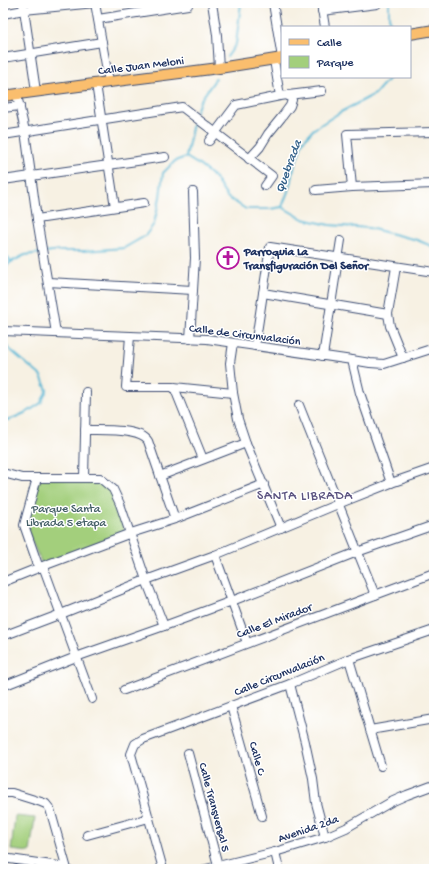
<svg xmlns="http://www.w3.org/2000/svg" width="437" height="872" viewBox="0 0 437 872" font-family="'Gochi Hand',sans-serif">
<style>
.green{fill:#a3cf7c;stroke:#5f7f6d}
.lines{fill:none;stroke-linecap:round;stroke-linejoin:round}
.stream{stroke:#56b7d5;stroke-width:2}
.minor-casing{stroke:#3c4c72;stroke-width:10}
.major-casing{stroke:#3c4c72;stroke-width:12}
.minor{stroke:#fff;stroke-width:8}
.major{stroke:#fabe6e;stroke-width:10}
.labels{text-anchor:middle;stroke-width:3;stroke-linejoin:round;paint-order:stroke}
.street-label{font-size:12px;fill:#1b2f5e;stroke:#fff}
.poi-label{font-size:12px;font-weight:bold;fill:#1b2f5e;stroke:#fff;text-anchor:start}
.park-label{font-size:12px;fill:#445f67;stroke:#fff}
.water-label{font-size:13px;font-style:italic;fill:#305f88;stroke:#fff}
.neighbourhood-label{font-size:13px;letter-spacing:1px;fill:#5b5381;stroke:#fff}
</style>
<rect width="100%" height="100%" fill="#fff"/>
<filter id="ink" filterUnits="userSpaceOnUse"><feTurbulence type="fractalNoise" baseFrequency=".025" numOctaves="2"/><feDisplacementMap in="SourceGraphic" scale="8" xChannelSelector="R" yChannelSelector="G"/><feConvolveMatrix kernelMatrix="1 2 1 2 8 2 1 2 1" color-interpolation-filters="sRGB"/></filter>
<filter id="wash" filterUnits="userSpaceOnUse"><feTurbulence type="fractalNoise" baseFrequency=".012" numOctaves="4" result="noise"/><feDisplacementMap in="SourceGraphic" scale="16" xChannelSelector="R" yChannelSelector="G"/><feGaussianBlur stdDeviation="0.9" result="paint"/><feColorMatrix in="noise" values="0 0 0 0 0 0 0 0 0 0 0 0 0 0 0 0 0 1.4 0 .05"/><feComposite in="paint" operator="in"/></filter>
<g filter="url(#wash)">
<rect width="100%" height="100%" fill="#f7f1e3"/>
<g class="green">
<polygon points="37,478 84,478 113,489 125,531 43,566 24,525"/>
<polygon points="15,816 35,818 30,852 11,850"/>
</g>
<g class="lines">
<g class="stream">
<polyline points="389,3 389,15 390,27"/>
<polyline points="227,57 236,44 241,3"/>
<polyline points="196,112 200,101 216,78"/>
<polyline points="186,157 193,123"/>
<polyline points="282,207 290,186 292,174 303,141 314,129 339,113 375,94 388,79 389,77"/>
<polyline points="3,251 11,262"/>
<polyline points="46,252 52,251 84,251 124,248 145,236 154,224 160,197 163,173 175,161 186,157 199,165 214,177 227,197 246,209 270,209 282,207 303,219 329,225 369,228 417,240 434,247"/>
<polyline points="3,269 11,262 25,255 41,253"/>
<polyline points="3,334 7,347 41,376 47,390 41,403 29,411 9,420 3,420"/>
</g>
</g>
</g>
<g filter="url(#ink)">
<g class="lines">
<g class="minor-casing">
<g id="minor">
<polyline points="23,3 36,91"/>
<polyline points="95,3 109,82"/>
<polyline points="212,3 217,35 219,68"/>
<polyline points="273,3 282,58"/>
<polyline points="321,3 325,27"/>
<polyline points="322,11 377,4"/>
<polyline points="3,14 24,10 95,3"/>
<polyline points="98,19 188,5"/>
<polyline points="3,58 102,42"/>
<polyline points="274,60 280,96"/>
<polyline points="96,84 115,207"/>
<polyline points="17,95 25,131 37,219 56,333"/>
<polyline points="3,108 20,106"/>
<polyline points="3,135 182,107 272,176 265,186"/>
<polyline points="209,141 236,105 280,96 322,91"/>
<polyline points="249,159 260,147 268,134 281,118 290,106 292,100 288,95"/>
<polyline points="3,180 165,157"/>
<polyline points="352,187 347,134 434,132"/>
<polyline points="316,190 352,187 434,184"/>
<polyline points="37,219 144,203"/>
<polyline points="396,267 388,314 390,326 403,358"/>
<polyline points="48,282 193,290"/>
<polyline points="263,293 388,314"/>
<polyline points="3,331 207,339 352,360 370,363 384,364 434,348"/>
<polyline points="130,336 126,387 174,387 233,393"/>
<polyline points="190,339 195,258 193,192"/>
<polyline points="233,343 230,363 233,393 238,419 246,443 281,528"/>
<polyline points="255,346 270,247 434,272"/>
<polyline points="323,356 341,240"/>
<polyline points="352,360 360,393 391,483"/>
<polyline points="174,387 203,459"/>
<polyline points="299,405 375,595"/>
<path d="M85,430C100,430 140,428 148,441L175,519"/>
<polyline points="3,473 22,478 100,478 113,489 120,504 146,580 164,626"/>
<polyline points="160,476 246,443"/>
<polyline points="37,478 24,525 39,568"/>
<polyline points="84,478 86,392"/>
<polyline points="215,555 247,643"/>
<polyline points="43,566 92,699"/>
<polyline points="3,582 43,566 131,533 175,519 264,484"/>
<polyline points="3,636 61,614 146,580 215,555 338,504 391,483 434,468"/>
<polyline points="349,659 381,766"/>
<polyline points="290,684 305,742 313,779 316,803 325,837"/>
<polyline points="3,686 76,657 164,626 232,601 357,552 434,525"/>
<polyline points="124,690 375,595 434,573"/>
<polyline points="231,706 262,816"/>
<polyline points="370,730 434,719"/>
<polyline points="188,753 219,869"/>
<polyline points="3,793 12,793 41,802 46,804 50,809 67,869"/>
<polyline points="87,835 149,818"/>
<polyline points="275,852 279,869"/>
<polyline points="3,858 66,867"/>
<polyline points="163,869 131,754 135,744 143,739 290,684 349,659 434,630"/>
<polyline points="206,869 275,852 325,837 346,828 391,802 407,795 434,785"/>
</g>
</g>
<g class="major-casing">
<g id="major">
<polyline points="410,34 434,30"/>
<polyline points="3,96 109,82 219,68 282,58"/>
</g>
</g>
<use href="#minor" class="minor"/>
<use href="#major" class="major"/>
</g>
</g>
<defs>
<g id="church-ring" transform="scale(1.15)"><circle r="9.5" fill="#fff" stroke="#b5179e" stroke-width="1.5"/><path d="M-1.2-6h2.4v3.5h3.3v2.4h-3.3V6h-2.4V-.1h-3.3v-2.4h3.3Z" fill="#b5179e"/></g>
</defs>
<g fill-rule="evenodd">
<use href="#church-ring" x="228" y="258"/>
</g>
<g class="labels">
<g class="street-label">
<text transform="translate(141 65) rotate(-7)" y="4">Calle Juan Meloni</text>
<text transform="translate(245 334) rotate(7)" y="4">Calle de Circunvalación</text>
<text transform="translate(274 620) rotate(-21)" y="4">Calle El Mirador</text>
<text transform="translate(279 674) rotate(-22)" y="4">Calle Circunvalación</text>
<text transform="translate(258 758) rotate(74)" y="4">Calle C</text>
<text transform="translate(215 807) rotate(75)" y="4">Calle Transversal 5</text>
<text transform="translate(308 828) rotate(-19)" y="4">Avenida 2da</text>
</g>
<g class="poi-label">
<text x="244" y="255">Parroquia La<tspan x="244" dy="14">Transfiguración Del Señor</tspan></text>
</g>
<g class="park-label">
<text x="66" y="512">Parque Santa<tspan x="66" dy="14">Librada 5 etapa</tspan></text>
</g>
<g class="water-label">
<text transform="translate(287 166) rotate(-70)" y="5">Quebrada</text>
</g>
<g class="neighbourhood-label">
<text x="305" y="499">SANTA LIBRADA</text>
</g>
</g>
<rect width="437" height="872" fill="none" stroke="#fff" stroke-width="16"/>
<rect x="281" y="26" width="130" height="52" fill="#ffffff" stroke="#a4acbf"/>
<rect x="289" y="39" width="20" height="6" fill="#fabe6e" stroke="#a4acbf"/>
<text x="317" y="46" font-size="12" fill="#1b2f5e">Calle</text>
<rect x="289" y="56" width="20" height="12" fill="#a3cf7c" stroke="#a4acbf"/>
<text x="317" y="66" font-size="12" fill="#1b2f5e">Parque</text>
</svg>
